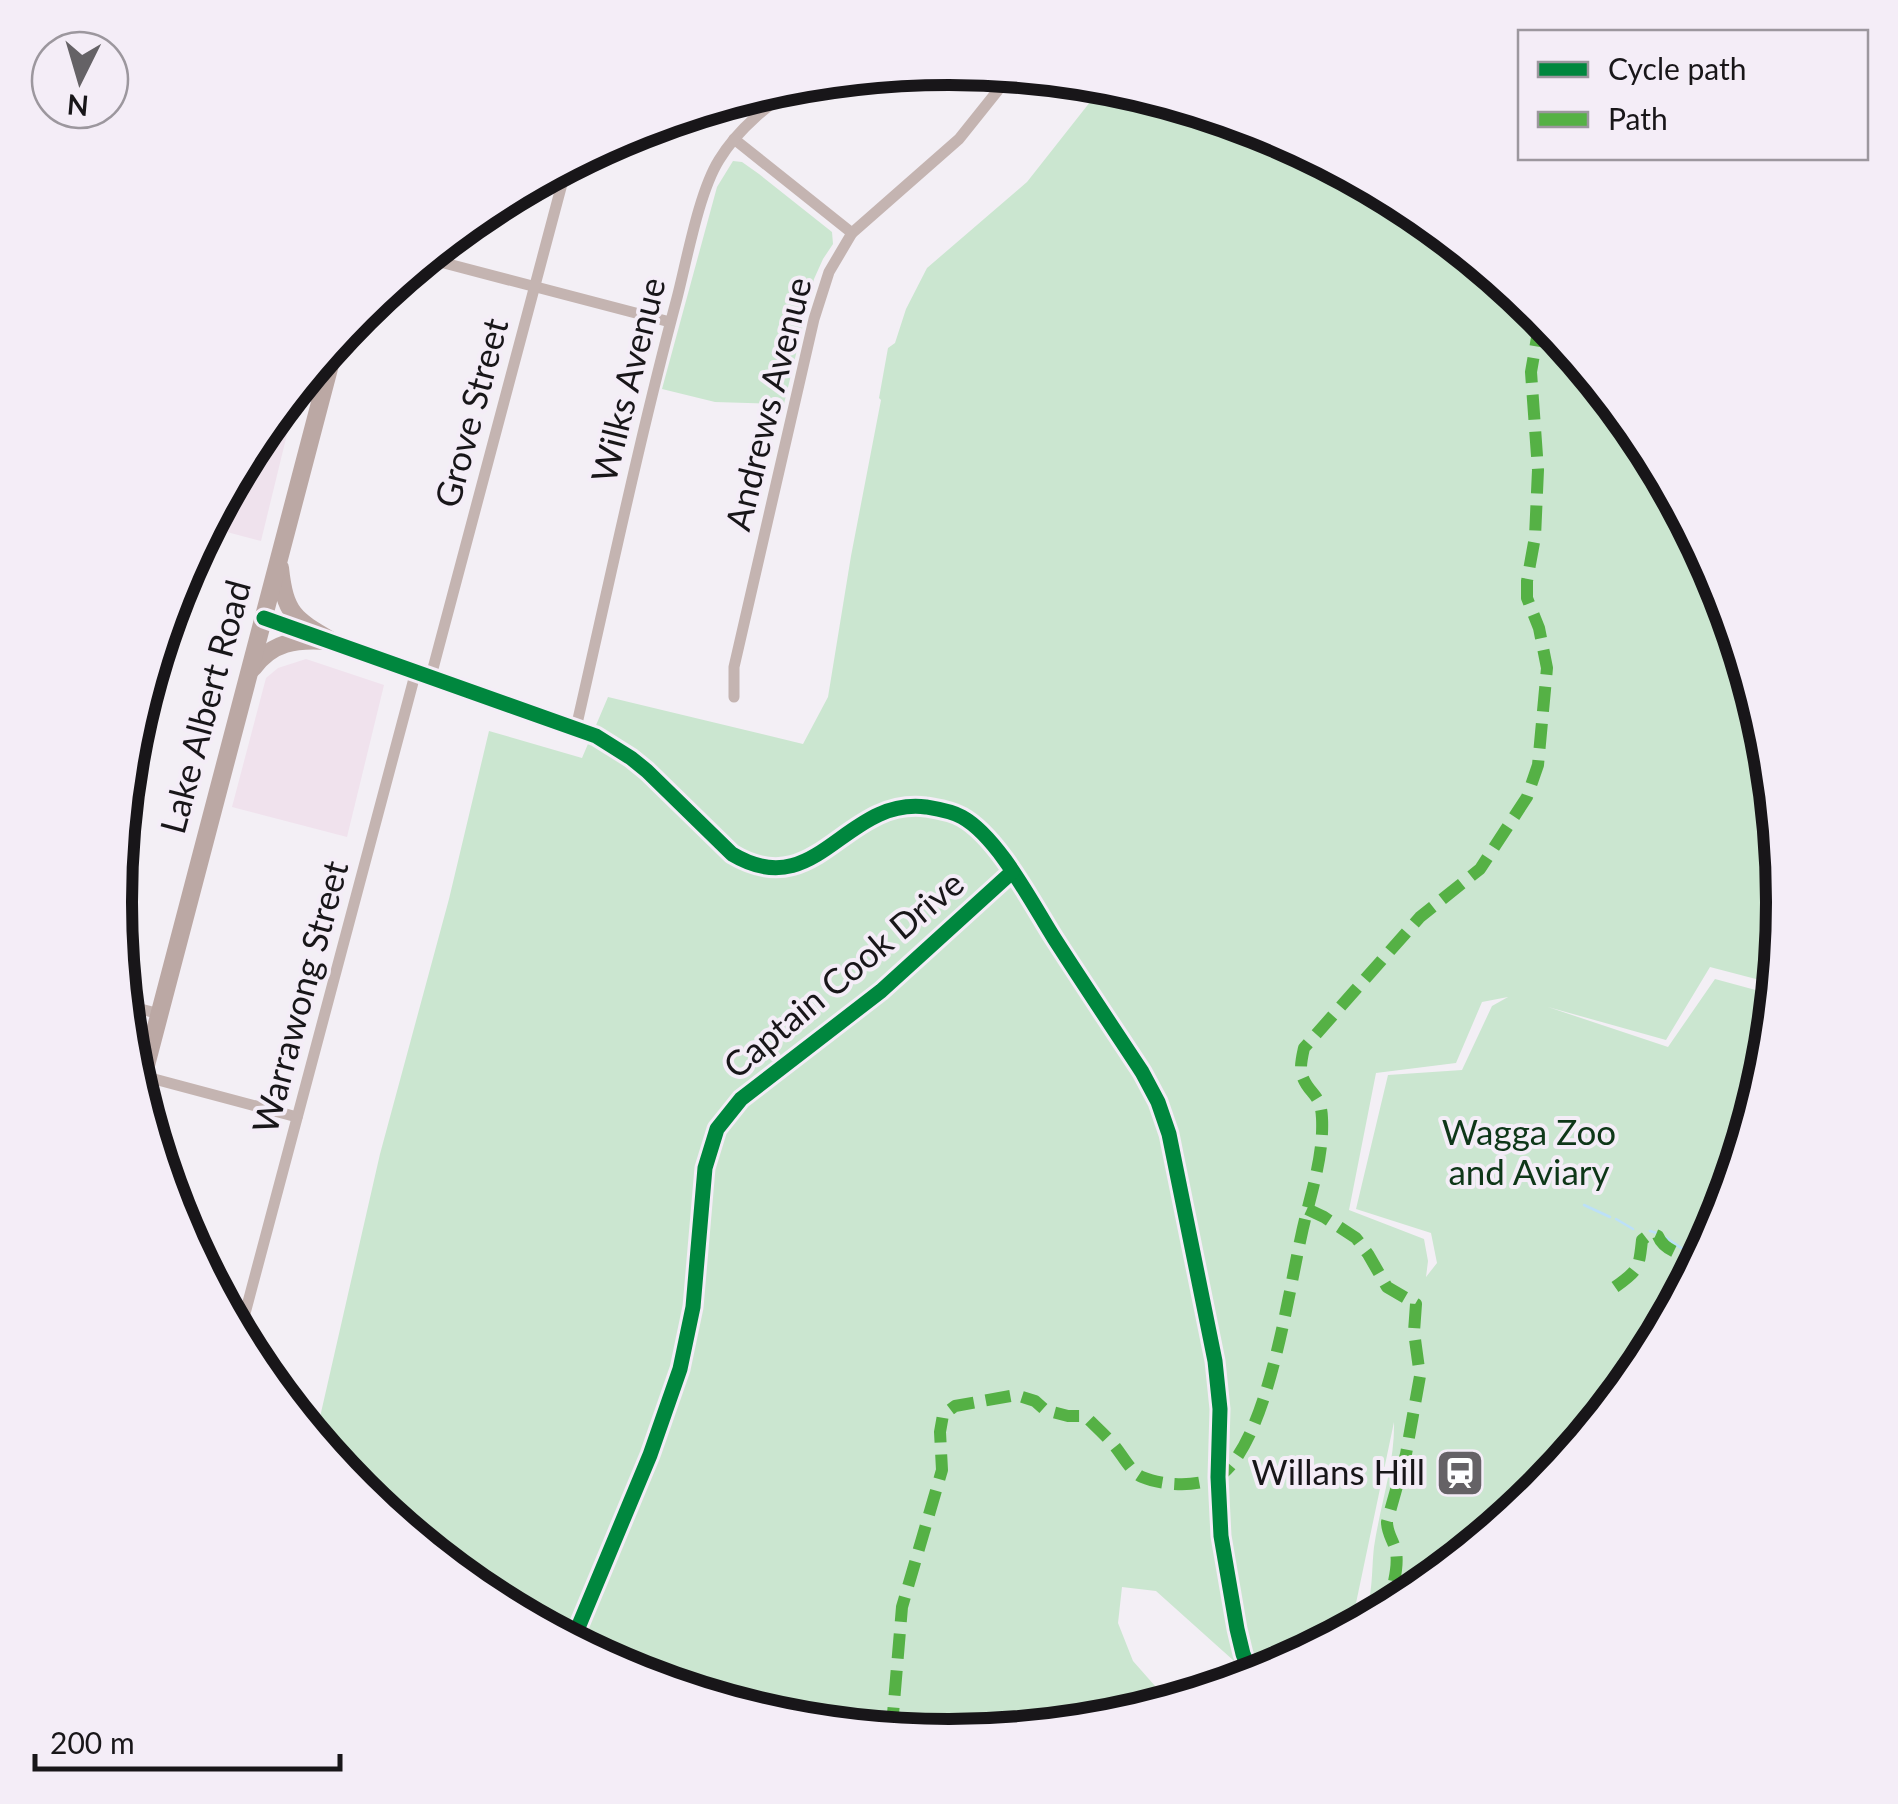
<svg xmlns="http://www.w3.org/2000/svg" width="1898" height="1804" viewBox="0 0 1898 1804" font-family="Lato,sans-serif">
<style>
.commercial{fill:#f0e2ed}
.education{fill:#efe2ed}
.green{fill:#cbe6d0;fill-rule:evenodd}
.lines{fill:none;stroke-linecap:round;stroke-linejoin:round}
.stream{stroke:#bce0f8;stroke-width:2.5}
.minor{stroke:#c4b4b1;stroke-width:11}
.tertiary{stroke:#c4b4b1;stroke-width:15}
.secondary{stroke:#bba8a4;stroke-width:18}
.quiet{stroke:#55b145;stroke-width:12;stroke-dasharray:25 12;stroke-linecap:butt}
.cycleway-casing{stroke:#f4edf7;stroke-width:21}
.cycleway{stroke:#00873e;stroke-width:15}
.labels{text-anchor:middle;stroke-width:8;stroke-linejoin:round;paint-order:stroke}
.street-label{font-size:35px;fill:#181619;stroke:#f4edf7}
.park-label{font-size:35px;fill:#0e3718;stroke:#f4edf7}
.poi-label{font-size:35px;fill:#181619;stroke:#f4edf7;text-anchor:end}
.rim{fill:none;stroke:#181619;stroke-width:12}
</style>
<rect width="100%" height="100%" fill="#f3eff5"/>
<polygon class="commercial" points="306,659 384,685 347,837 232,807 266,678 278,668"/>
<polygon class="education" points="299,385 261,541 208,527 255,438"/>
<g class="green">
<path d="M1105,83L1269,131L1413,208L1539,312L1643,439L1720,583L1768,740L1783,903L1775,984L1710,967L1666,1040L1548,1007L1668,1047L1715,979L1774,995L1767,1065L1720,1222L1643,1366L1539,1492L1412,1596L1360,1624C1374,1601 1371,1573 1374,1547C1380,1506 1395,1463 1394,1422L1351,1627L1342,1633L1268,1673L1253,1678L1156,1591L1122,1587L1118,1623L1133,1661L1170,1703L1111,1721L948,1736L786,1720L629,1673L485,1596L359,1492L315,1439L380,1154L449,899L489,731L582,758L608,697L803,744L828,697L851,556L881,400L879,398L888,348L895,343L906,309L927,268L1027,182ZM1508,997L1492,1006L1462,1070L1388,1075L1356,1209L1431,1233L1437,1263L1426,1277L1428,1261L1424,1239L1349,1210L1376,1073L1456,1063L1482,1002Z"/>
<polygon points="733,161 742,162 759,174 832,232 833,244 823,259 814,279 784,404 715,402 662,389 717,187"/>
</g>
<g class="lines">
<g class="stream">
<polyline points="1584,1205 1610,1217"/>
<polyline points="1616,1219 1633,1229"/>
<path d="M1650,1231C1670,1235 1681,1255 1702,1254"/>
</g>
<g class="minor">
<polyline points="734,139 852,233"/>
<polyline points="425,258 670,322"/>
<polyline points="431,676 567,165"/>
<polyline points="734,697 734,667 814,319 829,272 852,233 959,139 1011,74"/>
<path d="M576,728C609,584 639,440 677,298C687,259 699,192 719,160C739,127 770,104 801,82"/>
<polyline points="125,1005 160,1014"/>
<polyline points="143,1076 297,1117"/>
<polyline points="239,1336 416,671"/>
<polyline points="572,1642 650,1455 680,1369 693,1307 705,1168 717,1129 741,1099 881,991 1012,872"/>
</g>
<path class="tertiary" d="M264,618L596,736L631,758L647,771L732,854C817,905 844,797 926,807C938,809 951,811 962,817C998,837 1032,903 1054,938C1083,983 1113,1028 1142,1072L1158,1102L1169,1134L1215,1361L1220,1409L1218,1477L1221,1536L1237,1629L1243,1654L1253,1678"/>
<g class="secondary">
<path d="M280,568C285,614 294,619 332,641"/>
<path d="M253,668C272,642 296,639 326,641"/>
<polyline points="139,1092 337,338"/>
</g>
<g class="quiet">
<path d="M1307,1209L1324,1217L1356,1238L1368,1254L1387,1287L1416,1304L1414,1332L1420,1376L1406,1454L1387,1522C1387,1534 1394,1541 1396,1552C1399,1570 1391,1592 1387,1609"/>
<path d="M1615,1287C1639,1270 1639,1268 1642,1240L1651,1233L1658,1236C1664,1251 1686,1258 1701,1256"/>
<path d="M884,1730L893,1714L902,1607L942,1470L940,1432L943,1415L955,1406L1016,1395L1035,1401L1045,1410L1068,1416H1085C1094,1425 1103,1433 1112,1443C1121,1452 1130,1472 1142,1477C1163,1486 1203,1488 1222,1474C1268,1437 1288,1295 1301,1237C1309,1198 1324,1159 1322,1118C1321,1094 1310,1095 1303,1078C1299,1069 1302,1057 1304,1048L1420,917L1480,869L1527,797L1538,765L1547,668L1539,628L1527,598V581L1535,537L1538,470L1531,372L1538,332L1546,320"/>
</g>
<g class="cycleway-casing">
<g id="cycleway">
<path d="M264,618L596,736L631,758L647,771L732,854C817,905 844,797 926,807C938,809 951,811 962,817C998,837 1032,903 1054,938C1083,983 1113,1028 1142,1072L1158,1102L1169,1134L1215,1361L1220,1409L1218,1477L1221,1536L1237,1629L1243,1654L1253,1678"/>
<polyline points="572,1642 650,1455 680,1369 693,1307 705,1168 717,1129 741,1099 881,991 1012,872"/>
</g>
</g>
<use href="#cycleway" class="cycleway"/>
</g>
<defs>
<g id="station-square" transform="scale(2.5)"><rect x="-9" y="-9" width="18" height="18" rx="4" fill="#656266" stroke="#f4edf7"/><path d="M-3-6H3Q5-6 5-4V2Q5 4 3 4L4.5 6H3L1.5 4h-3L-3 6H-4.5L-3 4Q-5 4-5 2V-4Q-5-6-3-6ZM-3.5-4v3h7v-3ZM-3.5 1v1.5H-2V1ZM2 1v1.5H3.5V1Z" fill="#fff"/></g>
</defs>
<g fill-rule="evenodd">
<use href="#station-square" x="1460" y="1473"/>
</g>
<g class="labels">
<g class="street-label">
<text transform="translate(629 380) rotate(-76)" y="12">Wilks Avenue</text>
<text transform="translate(769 404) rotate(-76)" y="12">Andrews Avenue</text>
<text transform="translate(472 413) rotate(-75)" y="12">Grove Street</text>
<text transform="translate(206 707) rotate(-75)" y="12">Lake Albert Road</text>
<text transform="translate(844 975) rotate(-40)" y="12">Captain Cook Drive</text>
<text transform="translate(301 997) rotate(-75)" y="12">Warrawong Street</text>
</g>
<g class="park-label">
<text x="1529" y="1145">Wagga Zoo<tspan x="1529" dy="40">and Aviary</tspan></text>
</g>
<g class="poi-label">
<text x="1425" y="1485">Willans Hill</text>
</g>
</g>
<path d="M0 0H1898V1804H0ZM132 902a817 817 0 1 1 1634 0a817 817 0 1 1-1634 0Z" fill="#f4edf7" fill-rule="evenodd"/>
<path class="rim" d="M132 902a817 817 0 1 1 1634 0a817 817 0 1 1-1634 0Z"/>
<rect x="1518" y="30" width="350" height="130" fill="#f4edf7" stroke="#9c979e" stroke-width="2.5"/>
<rect x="1538" y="62" width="50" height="15" fill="#00873e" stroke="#9c979e" stroke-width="2.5"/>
<text x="1608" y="80" font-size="30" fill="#181619">Cycle path</text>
<rect x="1538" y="112" width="50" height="15" fill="#55b145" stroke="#9c979e" stroke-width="2.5"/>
<text x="1608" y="130" font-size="30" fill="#181619">Path</text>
<g transform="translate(80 80) rotate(185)"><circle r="48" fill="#f4edf7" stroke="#9c979e" stroke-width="2.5"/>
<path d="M0-8L18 38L0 25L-18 38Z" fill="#656266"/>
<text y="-15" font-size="28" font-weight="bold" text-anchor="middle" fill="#181619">N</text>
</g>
<path d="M35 1754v15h305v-15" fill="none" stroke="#181619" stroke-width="5"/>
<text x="50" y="1754" font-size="30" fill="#181619" stroke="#f4edf7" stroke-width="8" paint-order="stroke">200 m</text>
</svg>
